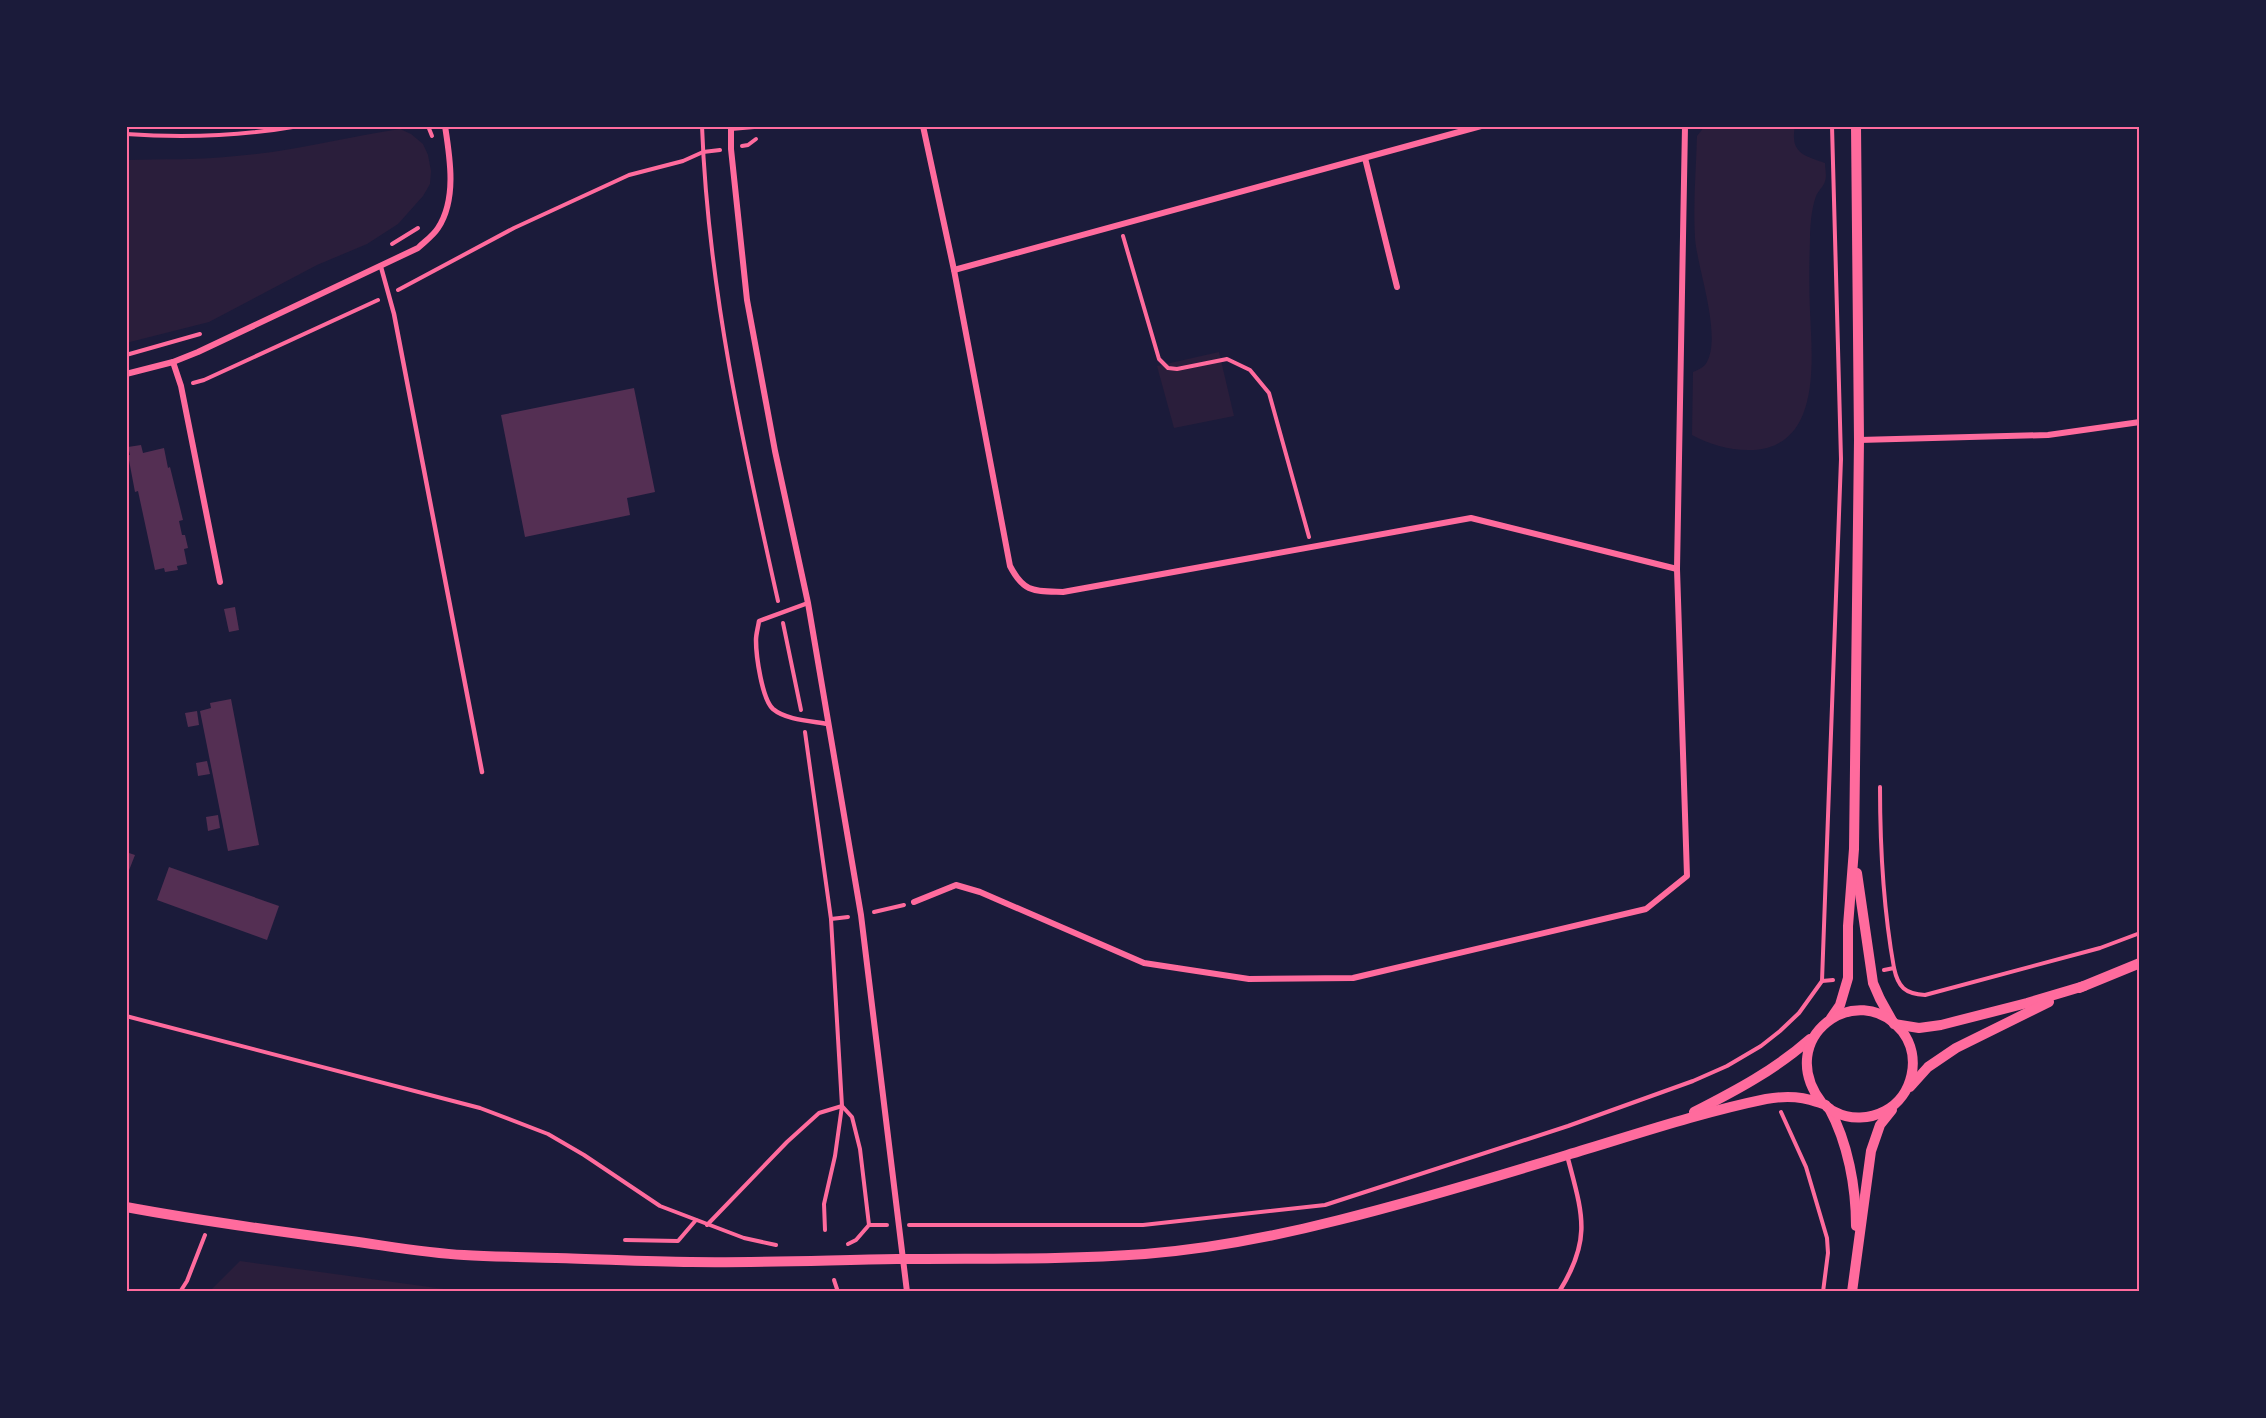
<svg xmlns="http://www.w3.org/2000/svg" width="2266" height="1418" viewBox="0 0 2266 1418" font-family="'Sofia Sans Condensed',sans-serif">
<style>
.green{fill:#2a1e3b}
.building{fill:#542f53}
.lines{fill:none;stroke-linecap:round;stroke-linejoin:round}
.path{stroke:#ff6b9d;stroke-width:4}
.service{stroke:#ff6b9d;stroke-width:4.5}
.minor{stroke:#ff6b9d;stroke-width:6}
.tertiary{stroke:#ff6b9d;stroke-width:10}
.neatline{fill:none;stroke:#ff6b9d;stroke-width:2}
</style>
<rect width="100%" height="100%" fill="#1b1b3a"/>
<g class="green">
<path d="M1705,126H1795C1790,153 1803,155 1825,163C1825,168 1827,176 1825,181C1824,186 1818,191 1816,196C1811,210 1810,227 1810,242C1809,265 1809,288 1810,311C1812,359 1822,446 1753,450C1732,451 1710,445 1692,435L1693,372C1697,370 1701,369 1705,365C1724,340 1697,268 1695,238C1693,204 1696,170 1697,136Z"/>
<path d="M400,129L411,134L423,144L428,155L431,171L430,184L423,196L398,224L367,244L317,265L209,322L126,343V160C163,159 200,160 236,156C292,152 345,137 400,129Z"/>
<polygon points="1219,352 1234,416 1174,428 1157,366"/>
<polygon points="240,1261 466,1292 209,1292"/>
</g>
<g class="building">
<polygon points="634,388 655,492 627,498 630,515 525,537 501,415"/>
<polygon points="141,445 143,453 164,448 168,468 170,467 183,520 179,521 182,535 185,535 188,548 184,549 187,564 177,566 178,570 165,572 164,568 155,570 138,491 135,492 128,455 130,455 128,447"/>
<polygon points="235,607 239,630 229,632 224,609"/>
<polygon points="231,699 259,845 228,851 200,711 211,708 210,703"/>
<polygon points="197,711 199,725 188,727 185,713"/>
<polygon points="207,761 210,774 198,776 196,763"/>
<polygon points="218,815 220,828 208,831 206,817"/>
<polygon points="126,852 135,855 126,878"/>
<polygon points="169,867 279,906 267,940 157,900"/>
</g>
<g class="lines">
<g class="path">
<polyline points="428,126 432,136"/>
<path d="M702,126C708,287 743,445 778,601"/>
<path d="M126,134C183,138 242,136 299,126"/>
<polyline points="742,146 748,145 756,139"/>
<polyline points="1123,236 1159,359 1168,368 1177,369 1227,359 1250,370 1269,393 1309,537"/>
<polyline points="392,244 418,228"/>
<polyline points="398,290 514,228 629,175 683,161 703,152 720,150"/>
<polyline points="126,355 200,334"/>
<polyline points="193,383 204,380 378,300"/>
<polyline points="783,623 801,710"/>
<polyline points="805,732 831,919 842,1106 835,1156 824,1204 825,1230"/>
<path d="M1880,787C1880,850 1883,907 1894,968"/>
<polyline points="874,912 904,905"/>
<polyline points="831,919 848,917"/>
<path d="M1884,970L1894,968C1898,987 1905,994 1925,995L2100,948L2140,933"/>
<polyline points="1822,981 1841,459 1832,126"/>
<polyline points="126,1016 480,1108 548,1134 584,1155 660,1206 744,1238 776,1245"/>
<polyline points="1781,1112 1806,1167 1827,1238 1828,1253 1823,1292"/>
<polyline points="707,1225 787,1142 819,1113 842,1106 852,1117 860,1149 869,1225"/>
<polyline points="909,1225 1143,1225 1325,1205 1568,1126 1693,1081 1727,1066 1761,1046 1780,1031 1799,1013 1822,981 1833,980"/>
<polyline points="625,1240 678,1241 696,1220"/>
<polyline points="848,1244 856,1240 869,1225 887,1225"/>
<polyline points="834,1280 838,1292"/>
<polyline points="180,1292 187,1281 205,1235"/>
</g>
<g class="service">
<polyline points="381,267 394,314 482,772"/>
<path d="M808,603L759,621C758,628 756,634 756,640C756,656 762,699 773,709C786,720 811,721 828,724"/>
<path d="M1559,1292C1593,1238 1582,1213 1567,1155"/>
</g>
<g class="minor">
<polyline points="731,126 731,149 747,300 775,451 808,603 861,915 907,1292"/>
<path d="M923,126L954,270L1010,566C1024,593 1034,591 1063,592L1471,518L1677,569"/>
<polyline points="731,128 754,126"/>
<polyline points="1365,158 1397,287"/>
<polyline points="954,270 1481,126"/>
<polyline points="173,362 181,386 220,582"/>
<path d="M126,374L173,362L198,352L418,248C424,242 433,236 438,228C457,199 450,158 445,126"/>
<polyline points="1859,440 2048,435 2140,422"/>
<polyline points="914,902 956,885 980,892 1144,963 1249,979 1353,978 1646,909 1687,876 1677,569 1685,126"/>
</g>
<g class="tertiary">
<polyline points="1857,873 1873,983 1880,999 1894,1024 1919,1028 1941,1025 2027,1003 2084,986"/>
<polyline points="2079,988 2140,963"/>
<polyline points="1831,1018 1840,1005 1848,978 1848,926 1854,849 1859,440 1856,126"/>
<polyline points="1910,1087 1928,1067 1956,1048 2049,1002"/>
<path d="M1829,1108C1848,1143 1856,1187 1856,1226"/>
<path d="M1694,1112C1735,1091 1775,1070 1810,1039"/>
<path d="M126,1207C201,1221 275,1231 351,1241C388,1246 426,1253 464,1255C494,1257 526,1257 556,1258C601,1259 646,1262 691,1262C760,1263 829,1260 897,1259C980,1258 1063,1260 1145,1254C1210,1249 1276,1236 1339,1220C1415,1201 1492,1178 1567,1155C1634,1135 1698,1113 1766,1099C1783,1096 1801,1096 1817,1102C1833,1107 1820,1104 1835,1112C1850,1120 1870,1119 1885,1111C1913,1096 1922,1057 1902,1031C1858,977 1772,1038 1822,1103"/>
<polyline points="1852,1292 1871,1151 1880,1125 1892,1110"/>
</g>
</g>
<rect width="2266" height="1418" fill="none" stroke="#1b1b3a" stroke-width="255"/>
<rect x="128" y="128" width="2010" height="1162" class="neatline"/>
</svg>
